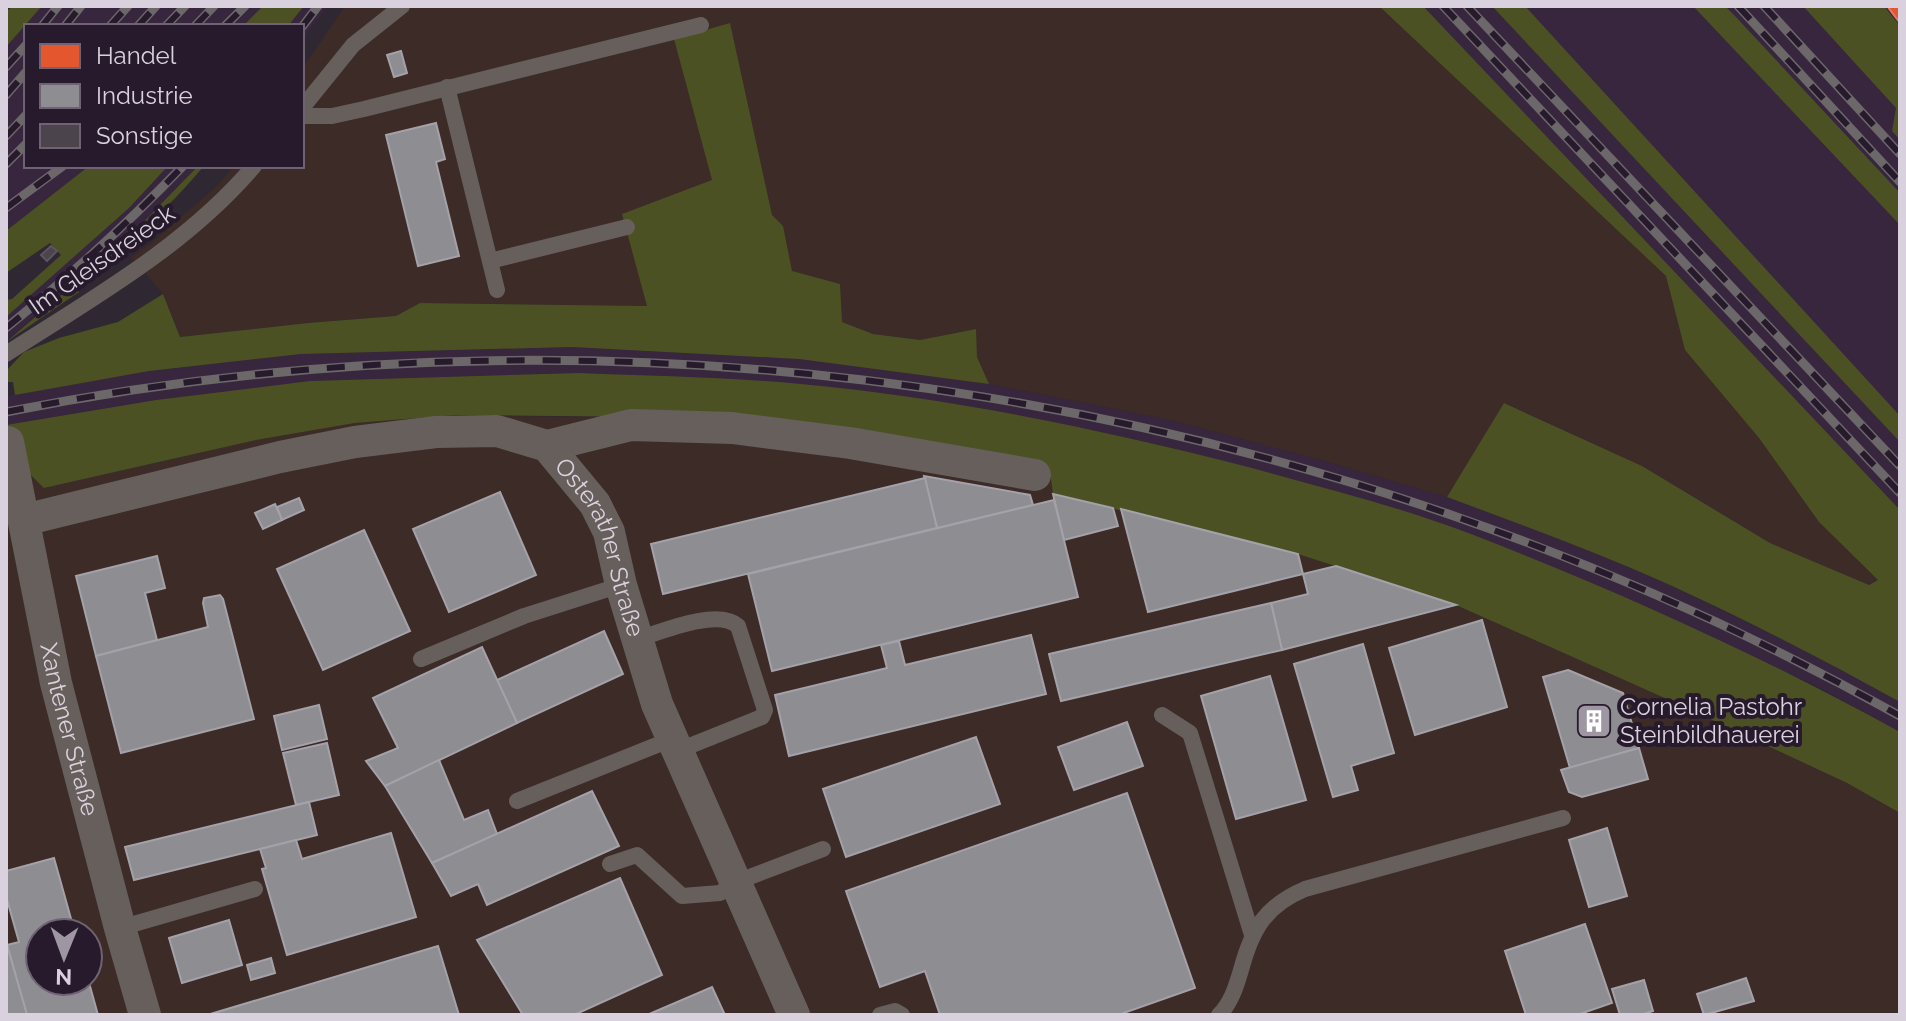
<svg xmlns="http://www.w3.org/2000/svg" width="1906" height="1021" viewBox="0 0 1906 1021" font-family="Raleway,sans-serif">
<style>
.built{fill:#37263d}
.industrial{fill:#3c2b26;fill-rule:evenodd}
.green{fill:#4c5123}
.shops{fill:#e4572e;stroke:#e17c63;stroke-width:2}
.industry{fill:#8d8d92;stroke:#a4a1a9;stroke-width:2}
.building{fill:#4b444d;stroke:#5c555f;stroke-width:2}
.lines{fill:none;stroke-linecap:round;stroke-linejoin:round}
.lane{stroke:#665f5c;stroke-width:16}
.street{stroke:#665f5c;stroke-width:32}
.rail-casing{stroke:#6c6769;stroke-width:9}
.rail{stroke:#271a2c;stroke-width:6;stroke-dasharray:18;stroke-linecap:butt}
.labels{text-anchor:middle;stroke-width:8;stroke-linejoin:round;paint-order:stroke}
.street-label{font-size:24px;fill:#dad1de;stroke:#271a2c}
.poi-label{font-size:24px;fill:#dad1de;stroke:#271a2c;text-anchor:start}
</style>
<rect width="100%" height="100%" fill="#2f2832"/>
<g class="built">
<polygon points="42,6 263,6 243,26 26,26 26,166 89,166 6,231 6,47"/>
<polygon points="304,6 328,6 302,40 302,26 288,26"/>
<polygon points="1423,6 1900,6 1900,510 1490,79"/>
<polygon points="168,166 198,166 127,239 6,341 6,317 129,208"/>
<polygon points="572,347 799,359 989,384 1170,420 1325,461 1447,497 1560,539 1670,585 1818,657 1900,702 1900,732 1809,682 1319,486 1161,445 986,409 579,373 310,381 156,400 6,425 6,396 149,371 301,354"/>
</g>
<g class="industrial">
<polygon points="345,6 1379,6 1666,276 1685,350 1759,438 1819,522 1878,580 1867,585 1770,543 1642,466 1505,403 1447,497 1325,461 1170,420 989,384 977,357 975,329 920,340 873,334 842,322 648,306 420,303 396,316 308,323 180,337 163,294 131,257 149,245 217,186 234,166 302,166 302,69"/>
<path d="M456,415L634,418L1050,470L1121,509L1298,554L1456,605L1678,704L1847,783L1900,813V1015H6V442L44,488L256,440L355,423ZM40,933H88V981H40Z"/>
</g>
<g class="green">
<polygon points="14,6 42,6 6,47 6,11"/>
<polygon points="263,6 304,6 288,26 243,26"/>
<path d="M1379,6H1423L1900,510V702C1825,660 1748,621 1670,585C1597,552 1522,525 1447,497L1504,403L1642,466L1770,543L1869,585L1878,580L1819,522L1759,438L1685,350L1666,276Z"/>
<polygon points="1492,6 1525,6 1900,416 1900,442"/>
<polygon points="1693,6 1725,6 1735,16 1900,193 1900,225"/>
<polygon points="1803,6 1884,6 1900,26 1900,140 1892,131 1896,108"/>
<polygon points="730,23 772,215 783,226 792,271 840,284 842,322 873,334 920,340 976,329 977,357 989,384 799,359 572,347 301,354 149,371 15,395 13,382 8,382 7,370 24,352 59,338 118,322 163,294 180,337 308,323 396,316 420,303 647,306 622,214 712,180 674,39"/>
<polygon points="89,166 168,166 129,208 6,317 6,300 12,299 61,255 50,243 6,273 6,231"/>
<path d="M198,166H204C166,211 122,251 76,286L79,292L6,342L127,239Z"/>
<path d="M579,373C653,376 728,377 801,384C953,398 1104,430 1252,468C1325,488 1400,507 1471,534C1618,591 1762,656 1900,732V813L1847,783L1678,704L1456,605L1298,554L1053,494L1050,471L735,418L456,415L355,423L256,440L44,488C25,469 6,452 6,425L156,400L310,381Z"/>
</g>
<polygon class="shops" points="1887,6 1900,6 1900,23"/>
<g class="industry">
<polygon points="401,51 407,73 394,77 387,55"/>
<polygon points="436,123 445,159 436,162 459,256 418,266 386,135"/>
<polygon points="924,476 1030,495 1033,505 937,528"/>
<polygon points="925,478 937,528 663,594 651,544"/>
<polygon points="500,492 536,575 449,612 413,529"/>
<polygon points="1053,494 1113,508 1118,526 1064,540"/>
<polygon points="299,498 304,510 282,520 277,507"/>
<polygon points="1054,500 1078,597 772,671 748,574"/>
<polygon points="275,504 282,520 263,529 255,513"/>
<polygon points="1121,509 1298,554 1303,574 1148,612"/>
<polygon points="364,530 410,631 323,670 277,569"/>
<polygon points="157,556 165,588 145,593 157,640 96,656 76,576"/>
<polygon points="1336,566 1456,605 1282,650 1271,603 1308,594 1303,574"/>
<polygon points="220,595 223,599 254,719 121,753 96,656 208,627 203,603 204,598"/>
<polygon points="1271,603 1282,650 1061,701 1049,654"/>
<polygon points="1482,620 1507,707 1415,735 1389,648"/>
<polygon points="604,631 623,674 517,723 497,680"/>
<polygon points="1031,635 1046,694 789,756 775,695 887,668 881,645 899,641 905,665"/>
<polygon points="1363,644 1394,753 1351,766 1358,790 1333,797 1294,664"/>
<polygon points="482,647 517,723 385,786 366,761 398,748 373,698"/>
<polygon points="1568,670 1623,693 1639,748 1570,768 1543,677"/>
<polygon points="1270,676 1306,800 1236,819 1201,696"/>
<polygon points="319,705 327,739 282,750 274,716"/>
<polygon points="1127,722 1143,766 1074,790 1058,747"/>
<polygon points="976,737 1000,804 846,857 823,789"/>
<polygon points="327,743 339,795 296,805 283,753"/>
<polygon points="1639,748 1648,779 1582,797 1569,792 1561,770"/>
<polygon points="439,760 464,820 488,810 497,834 432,863 385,786"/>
<polygon points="592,791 619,846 487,905 478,884 451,896 432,863"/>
<polygon points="1127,793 1195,988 1118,1015 940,1015 925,971 880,987 846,891"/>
<polygon points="309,802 317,835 134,880 125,847"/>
<polygon points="1607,828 1627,896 1589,907 1569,840"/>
<polygon points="391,833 416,917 287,955 262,869 266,868 260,849 296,840 302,859"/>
<polygon points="54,858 75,933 40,933 40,981 88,981 88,979 98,1015 27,1015 7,945 19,942 6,896 6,871"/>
<polygon points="620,878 662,975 574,1015 523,1015 477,940"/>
<polygon points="229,920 242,965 182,983 169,938"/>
<polygon points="1585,924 1612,1003 1577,1015 1526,1015 1505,951"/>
<polygon points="6,939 7,945 27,1015 6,1015"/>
<polygon points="438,946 459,1015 207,1015"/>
<polygon points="271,958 275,973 251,980 247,965"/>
<polygon points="1746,978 1754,1001 1704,1015 1697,994"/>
<polygon points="1644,980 1653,1011 1640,1015 1620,1015 1612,989"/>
<polygon points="712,987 725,1015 647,1015"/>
</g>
<polygon class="building" points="51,246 57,251 47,261 41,255"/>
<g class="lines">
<g class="lane">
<polyline points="447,87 497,290"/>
<polyline points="302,108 353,45 402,6"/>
<polyline points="302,116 332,116 364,109 701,25"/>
<polyline points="490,261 627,227"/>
<path d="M6,354C93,298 186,246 254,166"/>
<path d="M638,639C663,631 718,608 738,626L765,710L762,717L677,751"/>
<polyline points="421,659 524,616 621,585"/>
<polyline points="1162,715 1190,733 1252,935"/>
<polyline points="517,801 672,739"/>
<polyline points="610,864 637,855 682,896 720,893 734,883 823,849"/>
<polyline points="120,928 255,889"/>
<polyline points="880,1015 895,1011 902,1015"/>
<path d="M1219,1015C1231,1003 1236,987 1241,970C1252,929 1265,906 1305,889L1563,818"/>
</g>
<g class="street">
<path id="s1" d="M8,442L56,683L120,928L145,1015"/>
<polyline points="547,446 631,425 732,428 850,443 1035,475"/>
<path id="s2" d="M24,520L280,457L355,442L436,432L497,431L547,446L595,504L609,532L621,585L657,704L794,1015"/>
</g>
<g class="rail-casing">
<g id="rail">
<polyline points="1443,6 1900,493"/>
<polyline points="1467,6 1900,466"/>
<polyline points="1738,6 1900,182"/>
<polyline points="1764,6 1900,154"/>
<polyline points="42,26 58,6"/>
<polyline points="65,26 81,6"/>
<polyline points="110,26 128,6"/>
<polyline points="138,26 156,6"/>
<polyline points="166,26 185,6"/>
<polyline points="195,26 214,6"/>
<polyline points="225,26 245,6"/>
<polyline points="302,27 318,6"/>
<polyline points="6,67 26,45"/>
<polyline points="6,95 26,72"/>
<polyline points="6,136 26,115"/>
<polyline points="6,164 26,144"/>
<polyline points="6,208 63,166"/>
<path d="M6,328C69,277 127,224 183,166"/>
<path d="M6,412C648,284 1330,397 1900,716"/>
</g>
</g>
<use href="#rail" class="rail"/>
</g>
<defs>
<g id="building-square" transform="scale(1.8)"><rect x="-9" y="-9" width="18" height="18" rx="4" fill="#9e96a2" stroke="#271a2c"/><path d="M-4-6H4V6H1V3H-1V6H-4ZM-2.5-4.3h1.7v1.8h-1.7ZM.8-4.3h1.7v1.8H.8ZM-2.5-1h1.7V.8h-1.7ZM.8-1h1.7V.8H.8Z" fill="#fff"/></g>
</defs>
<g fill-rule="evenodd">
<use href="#building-square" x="1594" y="721"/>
</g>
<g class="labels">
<g class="street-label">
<text transform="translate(102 260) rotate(-35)" y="8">Im Gleisdreieck</text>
<text dy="8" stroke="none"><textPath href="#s2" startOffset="652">Osterather Straße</textPath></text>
<text dy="8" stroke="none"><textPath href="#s1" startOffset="294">Xantener Straße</textPath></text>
</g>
<g class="poi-label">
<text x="1620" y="715">Cornelia Pastohr<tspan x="1620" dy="28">Steinbildhauerei</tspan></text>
</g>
</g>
<rect width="1906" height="1021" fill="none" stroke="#dad1de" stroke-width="16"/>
<rect x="24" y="24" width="280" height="144" fill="#271a2c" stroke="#6f6373" stroke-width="2"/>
<rect x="40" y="44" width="40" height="24" fill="#e4572e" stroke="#6f6373" stroke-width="2"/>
<text x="96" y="64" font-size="24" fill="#dad1de">Handel</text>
<rect x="40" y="84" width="40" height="24" fill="#8d8d92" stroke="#6f6373" stroke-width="2"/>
<text x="96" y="104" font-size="24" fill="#dad1de">Industrie</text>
<rect x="40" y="124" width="40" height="24" fill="#4b444d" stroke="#6f6373" stroke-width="2"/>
<text x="96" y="144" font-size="24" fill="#dad1de">Sonstige</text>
<g transform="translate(64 957) rotate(181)"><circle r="38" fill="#271a2c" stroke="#6f6373" stroke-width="2"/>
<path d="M0-6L14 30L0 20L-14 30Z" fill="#9e96a2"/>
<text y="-12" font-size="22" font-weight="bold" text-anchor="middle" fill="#dad1de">N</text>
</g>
</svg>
